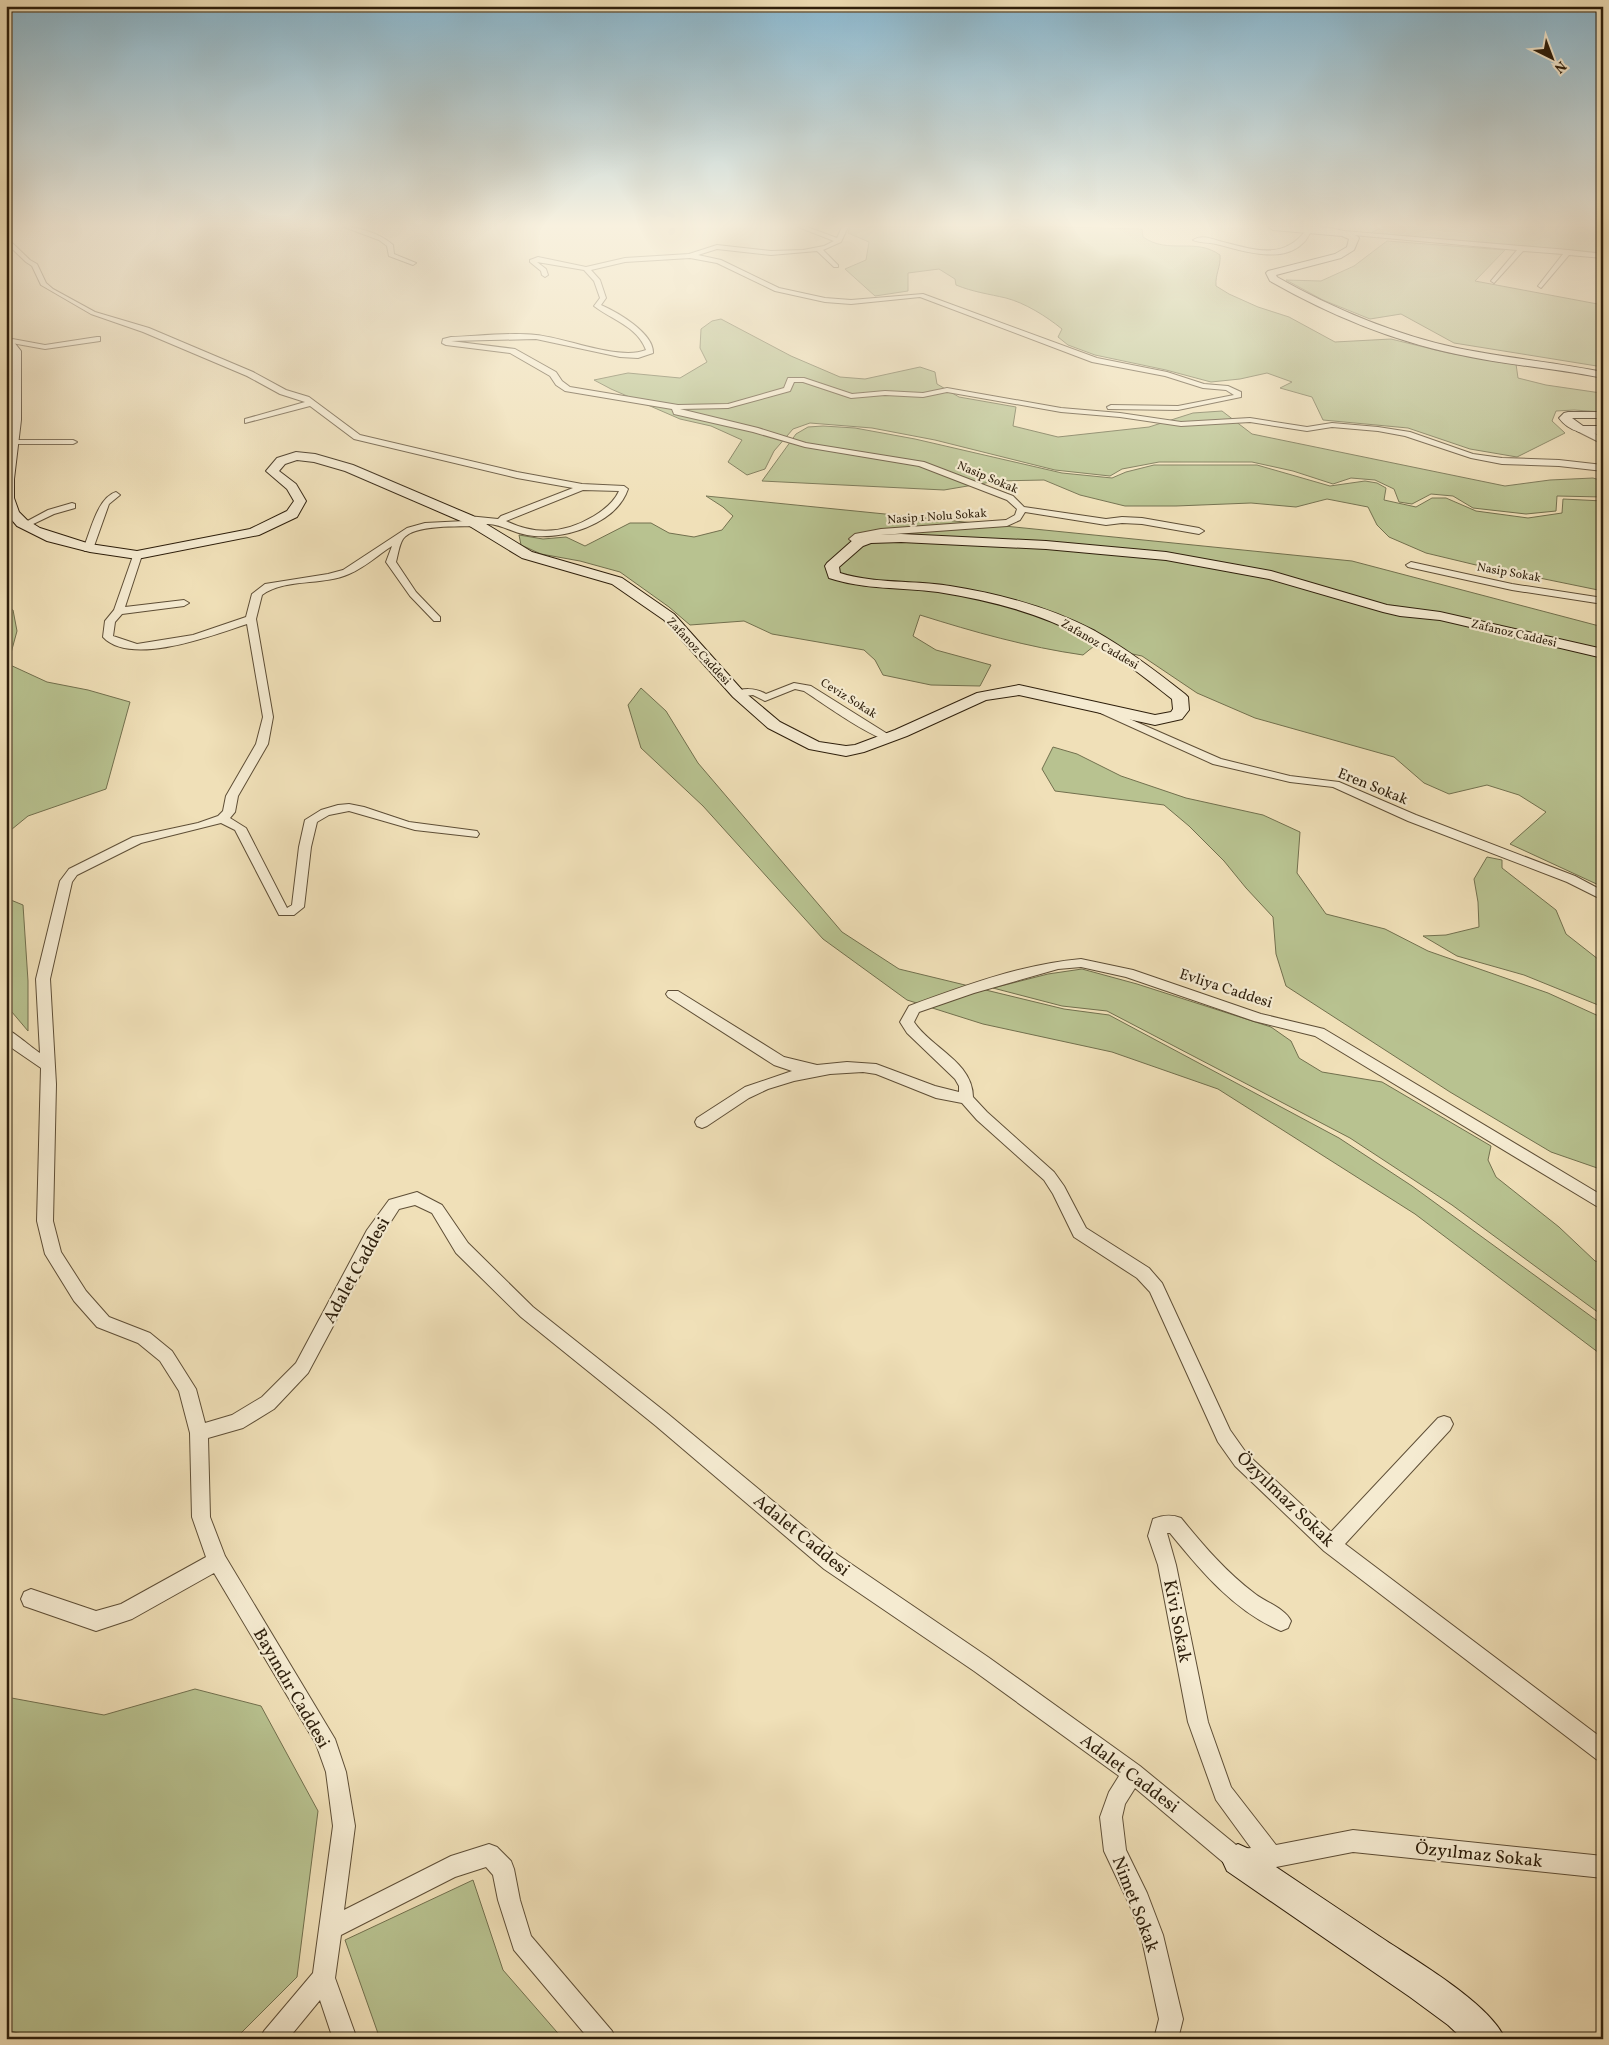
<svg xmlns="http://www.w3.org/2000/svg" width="1609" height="2045" viewBox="0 0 1609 2045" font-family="Vollkorn,serif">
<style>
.green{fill:#b8c290;stroke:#72704e}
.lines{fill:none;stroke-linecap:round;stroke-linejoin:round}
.street-casing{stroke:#5e4e36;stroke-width:2}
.secondary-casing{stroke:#2d1e0b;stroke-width:2}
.street{fill:#f5ebd1;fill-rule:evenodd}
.secondary{fill:#f5ebd1;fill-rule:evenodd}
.labels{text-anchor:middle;stroke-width:4.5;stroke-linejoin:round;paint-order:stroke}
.far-street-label{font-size:12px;fill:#2d1e0b;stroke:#f5ebd1}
.street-label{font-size:15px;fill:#2d1e0b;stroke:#f5ebd1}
.near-street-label{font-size:18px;fill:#2d1e0b;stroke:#f5ebd1}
</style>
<rect width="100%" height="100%" fill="#f0e0b8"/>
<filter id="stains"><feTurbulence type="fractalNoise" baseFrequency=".004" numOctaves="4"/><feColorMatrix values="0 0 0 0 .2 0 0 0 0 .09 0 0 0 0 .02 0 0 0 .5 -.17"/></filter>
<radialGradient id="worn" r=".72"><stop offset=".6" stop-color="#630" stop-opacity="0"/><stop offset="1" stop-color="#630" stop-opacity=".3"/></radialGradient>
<g class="green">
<path d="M850,227H1060L1142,229L1143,237C1169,255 1195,237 1220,255C1221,267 1215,274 1216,286L1229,294L1258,307L1289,317L1335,342L1391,339L1448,353L1516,364L1518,378L1546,385L1601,393L1603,391V412L1574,410L1556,411L1552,421L1565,433L1517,457L1470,449L1408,428L1323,420L1312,397L1280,388L1292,382L1267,373L1240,379L1211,382L1166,370L1095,355L1068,345L1058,337L1062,329C1046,316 1025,303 1006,298C989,294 973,292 956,285L955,279L939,269L908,273V291L875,296L845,269L866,260L869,242L848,233Z"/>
<polygon points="1382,227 1603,227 1603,253 1371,233"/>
<polygon points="1387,241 1505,250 1475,281 1603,305 1603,367 1454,343 1401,314 1370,319 1323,300 1286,280 1321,281 1354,266"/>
<polygon points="721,319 791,356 840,377 865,379 920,367 935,372 937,384 959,397 1016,407 1013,426 1058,437 1149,427 1193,413 1222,411 1252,434 1505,486 1550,480 1593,478 1603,481 1603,497 1557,496 1556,511 1526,514 1473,508 1453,496 1431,494 1412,504 1399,502 1394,489 1375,480 1351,478 1333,484 1293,471 1252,462 1159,462 1122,469 1110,476 1055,470 935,440 872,428 810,423 793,429 774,451 765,469 747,475 728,462 742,440 711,426 680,419 611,389 594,380 628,373 680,378 707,362 700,348 701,329 712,321"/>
<polygon points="823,426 855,428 915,439 1062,473 1112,478 1126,472 1154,465 1257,465 1330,486 1365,481 1377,483 1386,488 1384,500 1416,507 1432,498 1446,498 1476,511 1528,518 1562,513 1563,499 1603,501 1603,591 1476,565 1426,553 1389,537 1377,525 1368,507 1327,499 1296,507 1251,503 1176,506 1125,506 1080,495 1044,480 997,481 944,490 762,481 796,434 808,427"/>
<path d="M706,496L1352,561L1603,627V887L1510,844L1546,812L1519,795L1487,785L1449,794L1424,783L1394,757L1255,718L1197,693L1142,656L1094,646L1083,655C1027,647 974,632 920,615L913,636L936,650L991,665L980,686L931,685L883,675L875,660L864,650L772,634L744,621L690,625L669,607L620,572L580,561L541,554L521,545L519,535L543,539L566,537L585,546L630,523H651L669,533L694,537L722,530L733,516L723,507Z"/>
<polygon points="6,607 13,610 17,631 8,664 47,682 88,690 130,702 106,789 28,816 6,834"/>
<polygon points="641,688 666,711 698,763 842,932 899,969 1064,1009 1109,1015 1339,1138 1412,1186 1603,1325 1603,1356 1415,1214 1218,1089 1112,1052 983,1024 907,1000 823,939 703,806 641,748 628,705"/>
<polygon points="1053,747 1077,754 1121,776 1186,798 1263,815 1300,832 1297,873 1326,914 1385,929 1428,951 1548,993 1603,1018 1603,1170 1551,1152 1450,1092 1286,986 1276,954 1273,917 1246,888 1224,861 1189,826 1164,805 1055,791 1042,769"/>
<polygon points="1487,857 1502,860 1502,868 1556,910 1566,934 1603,963 1603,1007 1524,975 1457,956 1423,936 1446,935 1479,927 1478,902 1474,879"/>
<polygon points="6,898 23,905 28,981 28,1031 6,1005"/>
<polygon points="1082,969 1137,984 1271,1027 1291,1041 1299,1058 1322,1072 1382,1082 1491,1146 1488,1160 1496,1177 1559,1227 1595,1261 1603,1263 1603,1316 1452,1205 1350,1138 1107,1011 1062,1006 993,988 1048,974"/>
<polygon points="195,1689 261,1706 318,1811 297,1977 235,2039 42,2039 6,2030 6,1697 104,1715"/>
<polygon points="473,1880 503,1970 563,2039 380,2039 345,1940"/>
</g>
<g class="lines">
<g class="street-casing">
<g id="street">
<path d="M344,227C360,227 381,234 393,245L394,254L416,263L413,265L389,256L387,246L379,240Z"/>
<path d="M798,227H807L837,238L842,227H848L841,242L823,250L838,265V267H834L817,251L771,255L717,249L698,255L721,260L779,288L825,298L851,300L923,294L1097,358L1167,372L1204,384L1228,386L1241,392V397L1178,410L1108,409L1107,407L1111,405L1178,406L1234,395L1226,390L1203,388L1165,376L1092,362L920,297L851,304L825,302L775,291L717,263L690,258L625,262L591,270L600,280L606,298L601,305C617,312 654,333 653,353L638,358L620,357L536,339L451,341L515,349L556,372L562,381L570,387L678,405L728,404L784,388L788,378H804L852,394L885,391L923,393L947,388L1061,408L1120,413L1181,422L1250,418L1307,427L1332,423L1378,427L1410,432L1473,454L1502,458L1559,460L1603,465V471L1559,466L1502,464L1471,458L1405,436L1378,431L1332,427L1307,431L1250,422L1181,426L1120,417L1061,412L947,392L923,397L885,395L851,398L803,382H794L790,391L728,408L680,409L758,428L806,443L924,462L1013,496L1024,507L1106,519L1122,517L1142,518L1199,528L1204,531L1199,534L1142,524L1122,523L1106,525L1025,512L1020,520L1007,526L881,535L861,538L859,539L863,543L858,546L849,539L855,534L881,529L1006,520L1015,515L1017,509L1007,500L919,466L805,447L753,432L674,414L672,409L565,391L556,385L550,376L510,353L446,345L442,343L443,339L451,337C478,336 510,332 536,335C567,338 619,361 646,350C637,326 612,320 594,306L600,298L594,281L584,270L537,262L546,269L548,275L545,277L542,275L541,271L530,262V260L538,257L586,267L625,258L689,254L717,245L771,251L803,250L824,246L834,241Z"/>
<path d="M1307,229L1312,230C1309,234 1307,240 1303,243C1281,265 1241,250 1216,244C1208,242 1198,243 1193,240C1201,235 1210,238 1219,241C1252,249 1283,262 1307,229Z"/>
<polygon points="1344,231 1568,250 1603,254 1603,258 1569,255 1541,288 1538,286 1563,254 1523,251 1494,283 1491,281 1517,250 1342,234"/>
<path d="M6,237L30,260L37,264L46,283L53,289L95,312L149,328L253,372L286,390L309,397L360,435L517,472L582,484L624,486L628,489C616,525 561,541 527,535C509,532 494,519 477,526C460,527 413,524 403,539C399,545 398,555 396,562L416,592L440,617V621H434L410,596L386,562L392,546C378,555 364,568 349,574C322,586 285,578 262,595L256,619L273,717L268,744L238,796L235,812L230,818L246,828L287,908L292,905L299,847L305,820L321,810L338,805L349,804L364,807L409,822L477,831L479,834L477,837L415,830L349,811L329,815L317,822L311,847L304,907L294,915H279L235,830L221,823L141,843L77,875L72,882L50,979L56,1084L53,1221L61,1252L86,1291L109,1317L150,1333L172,1351L196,1389L205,1423L232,1415L262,1397L296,1363L367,1230L389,1200L417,1192L442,1205L468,1243L533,1307L668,1414L838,1555L988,1657L1140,1766L1241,1849L1251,1848L1216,1800L1188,1722L1158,1565L1148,1536L1153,1519C1163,1515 1171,1514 1181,1518C1203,1545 1226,1572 1254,1593C1265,1602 1285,1608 1291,1621L1288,1628L1281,1631C1234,1611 1201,1571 1170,1533H1167L1176,1565L1208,1722L1231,1787L1276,1845L1353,1830L1603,1856V1878L1353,1852L1271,1868L1238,1871L1230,1868L1135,1788L1125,1804L1122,1817L1126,1850L1147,1893L1163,1935L1183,2019L1178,2039H1154L1159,2019L1141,1935L1130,1906L1104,1851L1100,1817L1109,1792L1119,1776L974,1671L824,1569L656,1426L521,1317L456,1253L432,1213L415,1205L399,1209L379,1240L308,1373L274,1409L243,1428L208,1438L210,1517L225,1556L335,1739L346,1772L355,1826L344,1910L451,1856L489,1844L497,1847L511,1861L514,1869L520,1900L531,1936L612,2031L616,2039H589L514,1950L498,1900L493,1875L486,1867L455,1877L341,1935L335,1978L357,2039H333L320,2000L288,2039H260L264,2031L313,1973L333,1826L326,1772L316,1744L214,1573L132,1619L96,1631L24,1606L21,1599L24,1592L31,1589L96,1611L121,1604L206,1557L192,1517L190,1433L179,1391L160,1361L138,1343L97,1327L74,1301L45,1254L37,1221L41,1068L6,1044V1029C13,1031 32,1048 40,1053L36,979L60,881L69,869L133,837L198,823L218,816L223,811L226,796L256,744L263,717L247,624C214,635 131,667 103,637L105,621L114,610L134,553H140L142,555L125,607L184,600L189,603L184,606L122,614L115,622L113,636L137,644L193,635L246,617L252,594L265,584L328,574L343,570L407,528L425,523L465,521L464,519L468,516L498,519L501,516L573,488L517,478L354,439L310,406L245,423V419L305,402L280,394L247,376L143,332L91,314L41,285L32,266L26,262L6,243ZM583,490L619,491C614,502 604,510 594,516C566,533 536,536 506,521Z"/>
<polygon points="97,337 100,337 100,341 45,349 6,342 7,338 45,345"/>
<polygon points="1577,427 1583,427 1603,438 1603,444 1577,431"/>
<polygon points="10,440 73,440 77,442 73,444 10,444"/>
<path d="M116,492L120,495L109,504L93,549L91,551H85L83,549C91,531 97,498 116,492Z"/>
<polygon points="72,503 75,504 75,508 54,514 27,527 24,528 20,525 48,510"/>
<polygon points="1411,562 1512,584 1603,598 1603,604 1512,590 1408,567 1406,565"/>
<path d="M794,683L811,686L894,738L892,740C879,744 818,700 804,691L795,689L765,701L753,695L738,697L733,694C741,687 756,688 766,694Z"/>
<polygon points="1100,706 1221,759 1290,776 1339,782 1416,815 1575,876 1603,891 1603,900 1567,882 1408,821 1333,787 1290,782 1213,764 1096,711 1095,709"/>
<path d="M1081,959L1133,970L1261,1014L1324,1029L1603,1196V1210L1315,1036L1254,1021L1126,977L1081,967L1058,969L974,993L919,1012L914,1022C931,1048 973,1062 973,1097L987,1112L1054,1172L1064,1186L1086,1228L1149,1268L1162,1283L1230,1430L1247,1454L1331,1532L1438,1418L1444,1416L1450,1418L1453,1424L1450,1430L1345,1544L1603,1739V1762L1596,1759L1324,1551L1235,1466L1218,1442L1150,1292L1137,1278L1074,1237L1053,1194L1044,1180L977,1120L962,1103L936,1098L876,1074L863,1072L830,1074L794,1081L768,1089L749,1098L707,1126L702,1128L697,1126L695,1122L697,1118L745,1087L792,1071L774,1065L668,997L666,994L668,991H678L784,1057L817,1065L847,1062L876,1064L935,1086L959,1092V1086L955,1079L907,1033L900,1022L909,1006C963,986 1023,964 1081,959Z"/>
</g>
</g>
<g class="secondary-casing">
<g id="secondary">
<path d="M1269,227C1297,227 1331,223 1357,236L1359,238L1354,250L1341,258L1276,275L1277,277C1334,309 1393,334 1457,348C1505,358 1554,362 1603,372V378C1554,368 1505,365 1456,354C1390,340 1328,314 1270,281L1266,273L1268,271L1335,254L1347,247L1349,239L1342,236L1273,230Z"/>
<path d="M6,336L10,337L21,351V420L14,479V498L19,512L27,520L40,528L90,544L137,551L250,529L287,511L294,501L287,489L266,471L277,458L296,452L315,454L353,465L473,516L532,552L622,578L674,614L743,691L780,722L819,742L846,746L855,745L895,730L977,693L1019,685L1155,715L1171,712L1173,709L1172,699C1143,676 1114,653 1082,636C1037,612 988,600 938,592C901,587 865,590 829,578L825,566L827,563L853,540L869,535L901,534L1046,541L1166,552L1271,571L1387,605L1440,612L1603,649V658L1440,620L1400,616L1383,612L1269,579L1166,560L1046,549L901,542L871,543L863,546L839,567L840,573C875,584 914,580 950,586C1000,594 1050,607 1095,631C1127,649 1156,671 1185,694L1188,697L1189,710L1182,719L1155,725L1019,695L986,700L907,736L864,752L846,756L809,749L768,728L733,697L664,620L612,584L522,558L463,522L345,471L314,462L297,460L285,464L279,471L296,484L306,501L297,517L259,535L137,559L90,552L47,541L17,526L6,513C6,459 9,405 11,351L6,346Z"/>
<path d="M1568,412H1603V418H1572L1583,426H1603V434C1586,434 1570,433 1559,418L1564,413Z"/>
<path d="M1238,1844L1249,1849C1292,1878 1336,1907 1379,1936C1413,1959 1490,2003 1505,2039H1463L1448,2025L1410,1997L1227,1871L1222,1860L1227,1849Z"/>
</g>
</g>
<use href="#street" class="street"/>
<use href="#secondary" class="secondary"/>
</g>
<linearGradient id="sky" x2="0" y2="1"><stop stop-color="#89b8d0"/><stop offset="0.44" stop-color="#f8f1df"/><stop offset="1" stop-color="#f8f1df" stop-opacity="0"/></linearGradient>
<rect width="1609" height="513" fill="url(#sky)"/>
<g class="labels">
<g class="far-street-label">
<text transform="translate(988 477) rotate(23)" y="4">Nasip Sokak</text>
<text transform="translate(937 516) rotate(-4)" y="4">Nasip 1 Nolu Sokak</text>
<text transform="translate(1509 572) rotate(10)" y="4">Nasip Sokak</text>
<text transform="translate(1514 633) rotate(13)" y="4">Zafanoz Caddesi</text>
<text transform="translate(1100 644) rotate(30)" y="4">Zafanoz Caddesi</text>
<text transform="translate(699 651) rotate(47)" y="4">Zafanoz Caddesi</text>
<text transform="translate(849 698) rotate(32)" y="4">Ceviz Sokak</text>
</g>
<g class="street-label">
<text transform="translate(1373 786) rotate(22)" y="5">Eren Sokak</text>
<text transform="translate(1226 988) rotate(18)" y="5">Evliya Caddesi</text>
</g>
<g class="near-street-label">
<text transform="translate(356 1270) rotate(-61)" y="6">Adalet Caddesi</text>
<text transform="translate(1286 1499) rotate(44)" y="6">Özyılmaz Sokak</text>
<text transform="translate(802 1535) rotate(39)" y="6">Adalet Caddesi</text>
<text transform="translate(1178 1621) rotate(79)" y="6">Kivi Sokak</text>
<text transform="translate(292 1688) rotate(60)" y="6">Bayındır Caddesi</text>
<text transform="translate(1130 1773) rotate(37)" y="6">Adalet Caddesi</text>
<text transform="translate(1479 1854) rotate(6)" y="6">Özyılmaz Sokak</text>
<text transform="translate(1136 1904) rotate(69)" y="6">Nimet Sokak</text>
</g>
</g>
<rect width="1609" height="2045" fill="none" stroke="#f0e0b8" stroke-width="25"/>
<rect x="8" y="8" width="1594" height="2030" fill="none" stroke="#2d1e0b" stroke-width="2.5"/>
<rect x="12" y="12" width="1584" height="2020" fill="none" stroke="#2d1e0b"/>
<g transform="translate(1552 58) rotate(138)" stroke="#f5ebd1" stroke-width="4" paint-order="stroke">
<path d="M0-4L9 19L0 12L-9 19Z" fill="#2d1e0b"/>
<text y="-8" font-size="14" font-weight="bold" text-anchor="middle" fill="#2d1e0b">N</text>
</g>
<rect width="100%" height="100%" filter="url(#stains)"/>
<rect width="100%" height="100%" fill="url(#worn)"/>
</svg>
